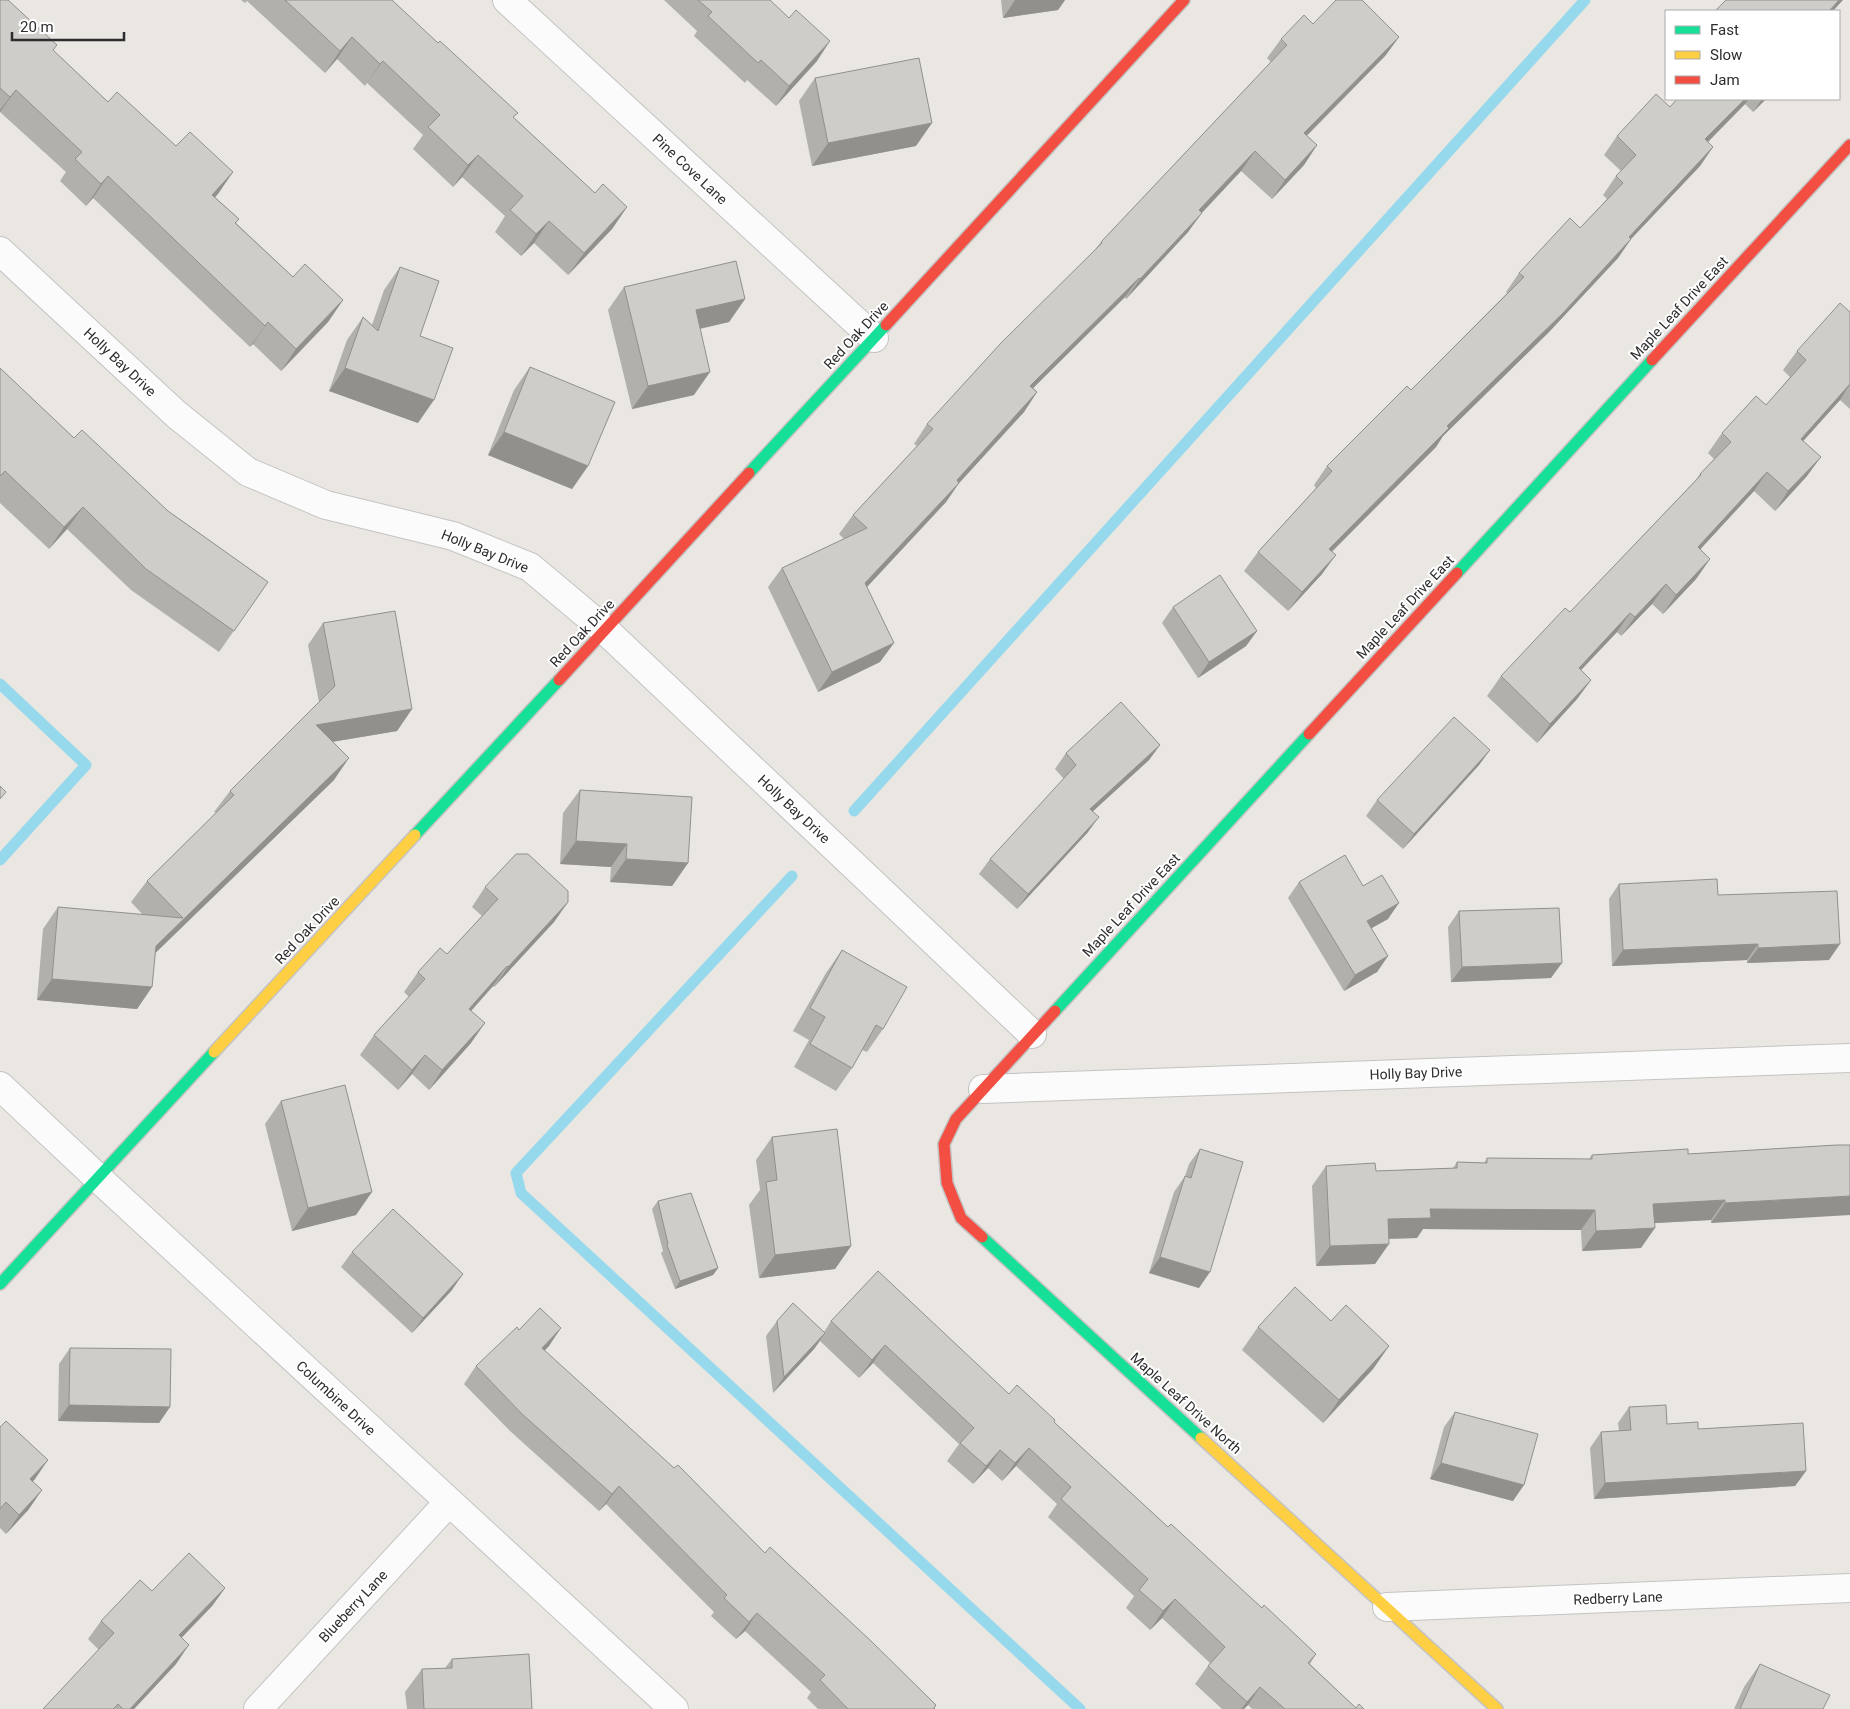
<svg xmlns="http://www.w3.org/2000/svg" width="1850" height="1709" viewBox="0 0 1850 1709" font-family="Roboto,sans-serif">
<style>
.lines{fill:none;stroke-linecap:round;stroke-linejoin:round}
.stream{stroke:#96d8ec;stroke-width:11}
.street-casing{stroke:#c4c3c3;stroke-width:30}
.fast-casing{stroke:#c4c3c3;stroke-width:14}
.slow-casing{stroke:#c4c3c3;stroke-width:14}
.jam-casing{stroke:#c4c3c3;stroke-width:14}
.street{stroke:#fcfbfb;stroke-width:28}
.fast{stroke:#16e098;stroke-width:11}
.slow{stroke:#ffcf43;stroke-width:11}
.jam{stroke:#f24e42;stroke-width:11}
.wall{fill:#b2b0ad}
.shaded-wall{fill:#91908d}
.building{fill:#cfcdc9;stroke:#91908d}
.labels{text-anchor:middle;stroke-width:4;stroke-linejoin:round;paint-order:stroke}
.street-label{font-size:14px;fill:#2d2d2d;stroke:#fff}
</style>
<rect width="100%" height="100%" fill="#eae7e2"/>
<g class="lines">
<g class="stream">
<polyline points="0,684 86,765 0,860"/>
<polyline points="854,811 1585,0"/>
<polyline points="792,876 516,1173 521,1193 1080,1709"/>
</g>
<g class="street-casing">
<g id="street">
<polyline points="507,0 874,338"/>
<polyline points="0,251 177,415 248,472 326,505 453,536 530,567 605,630 1032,1034"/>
<polyline points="0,1086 98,1178 674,1709"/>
<polyline points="983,1089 1850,1058"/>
<polyline points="1387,1607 1850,1588"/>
<polyline points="258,1709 449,1502"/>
</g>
</g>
<g class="fast-casing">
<g id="fast">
<polyline points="749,473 886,325"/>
<polyline points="1457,573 1652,360"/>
<polyline points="415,835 559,680"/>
<polyline points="1055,1011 1309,734"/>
<polyline points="982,1237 1201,1438"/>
<polyline points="0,1284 214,1052"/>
</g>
</g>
<g class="slow-casing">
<g id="slow">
<polyline points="214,1052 415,835"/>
<polyline points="1201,1438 1497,1709"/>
</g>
</g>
<g class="jam-casing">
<g id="jam">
<polyline points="886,325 1184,0"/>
<polyline points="1652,360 1850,145"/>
<polyline points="559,680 749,473"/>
<polyline points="1309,734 1457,573"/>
<polyline points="982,1237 961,1218 947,1183 944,1144 956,1119 1055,1011"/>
</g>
</g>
<use href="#street" class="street"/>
<use href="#fast" class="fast"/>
<use href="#slow" class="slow"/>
<use href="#jam" class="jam"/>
</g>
<g class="wall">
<polygon points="0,0 108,102 176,146 233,172 215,197 239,219 236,223 293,277 343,300 328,322 281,371 253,344 250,347 93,198 86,206 60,181 66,172 0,112"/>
<polygon points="241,0 392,0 514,118 595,193 627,207 612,229 568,275 534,243 521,256 495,232 505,216 462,177 453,187 413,149 423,135 367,83 365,86 337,59 325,73 247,1 245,3"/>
<polygon points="664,0 770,0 817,61 776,106 747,80 745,83 694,36 697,31"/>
<polygon points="1001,0 1065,0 1058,10 1003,18"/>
<polygon points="1313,24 1399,37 1385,56 1307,136 1317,145 1304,165 1272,199 1241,171 1202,212 1188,232 1126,299 1125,297 1033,388 1037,392 1024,412 959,483 946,502 867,587 880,662 818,692 768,587 782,568 844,539 839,534 853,515 917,446 914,444 927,424 1093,252 1101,242 1271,62 1267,58 1281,39"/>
<polygon points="815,78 916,146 812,166 799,101"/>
<polygon points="1677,99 1766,99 1753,112 1745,104 1708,142 1713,147 1700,166 1631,239 1618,258 1549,332 1443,436 1436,447 1332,552 1322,574 1288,611 1244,571 1258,552 1316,488 1314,485 1327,466 1411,390 1507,293 1506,292 1519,273 1580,228 1607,199 1603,195 1616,176 1621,171 1604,155 1617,136 1670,107"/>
<polygon points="400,267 420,336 418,423 329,391 347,340 363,317 372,325 384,290"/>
<polygon points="624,287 745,299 729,322 700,329 694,395 632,409 608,310"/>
<polygon points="1850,312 1850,409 1840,400 1803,441 1807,476 1775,511 1754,491 1700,549 1710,559 1696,579 1663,614 1652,604 1621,636 1617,632 1581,670 1591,680 1577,699 1537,743 1487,696 1501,676 1570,612 1695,481 1700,474 1714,459 1708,453 1722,433 1766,405 1790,377 1783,370 1797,351"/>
<polygon points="530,367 588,466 572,489 488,455 514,390"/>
<polygon points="0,368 74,438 168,511 268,582 219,652 131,590 67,529 49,549 0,503"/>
<polygon points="1173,607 1257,631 1246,646 1198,678 1162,623"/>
<polygon points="323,623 412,709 397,731 332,742 334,780 155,953 152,987 137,1009 37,1000 43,929 58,907 143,915 131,902 147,881 216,813 214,812 230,791 319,702 308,645"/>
<polygon points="1160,745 1149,760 1093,811 1088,832 1017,909 979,874 990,859 1064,779 1055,769 1066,753"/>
<polygon points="1490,750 1479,765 1403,849 1366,816 1377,800"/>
<polygon points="580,790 688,863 672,886 610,882 611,867 560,864 563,813"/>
<polygon points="1299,882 1363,886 1388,919 1371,928 1388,956 1377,972 1344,991 1288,898"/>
<polygon points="1619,884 1718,895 1829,960 1747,963 1747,960 1612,966 1609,899"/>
<polygon points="485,887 568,902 554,922 494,987 493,986 471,1011 471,1043 429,1090 412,1074 398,1090 360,1055 374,1035 409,997 404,992 418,972 447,954 482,916 472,907"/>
<polygon points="1459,911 1551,978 1451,982 1448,927"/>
<polygon points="842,950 883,1029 867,1052 862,1050 852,1068 836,1091 794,1067 809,1040 793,1031 826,973"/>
<polygon points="281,1101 356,1215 292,1231 265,1124"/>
<polygon points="772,1137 851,1246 835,1269 759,1278 749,1205 760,1190 756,1160"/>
<polygon points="1837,1145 1711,1223 1711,1220 1654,1223 1641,1248 1582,1251 1581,1230 1423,1229 1417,1238 1389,1239 1375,1264 1316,1266 1312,1186 1326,1166 1376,1171 1453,1168 1457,1162 1484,1163 1487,1158 1589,1159 1592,1155 1688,1154"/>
<polygon points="1200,1149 1199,1288 1149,1273 1174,1192 1185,1176 1189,1164"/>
<polygon points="658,1201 718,1268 713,1275 675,1289 661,1253 663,1251 652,1209"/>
<polygon points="352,1252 452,1290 412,1333 341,1267"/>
<polygon points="777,1321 824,1332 831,1321 1009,1394 1054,1422 1168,1527 1316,1654 1310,1664 1356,1708 1364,1709 1252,1709 1248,1705 1244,1709 1222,1709 1195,1684 1210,1663 1162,1618 1150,1630 1126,1608 1134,1596 1048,1517 1057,1504 1016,1466 1002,1481 988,1468 973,1484 947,1461 959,1444 873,1363 859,1378 820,1341 814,1349 773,1393 766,1336"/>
<polygon points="1331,1321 1389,1346 1373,1369 1323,1423 1242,1350 1258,1327"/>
<polygon points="519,1330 549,1346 544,1351 765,1553 936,1705 934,1708 935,1709 818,1709 807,1698 811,1692 745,1631 736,1639 711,1616 714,1612 606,1504 599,1511 510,1431 464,1384 476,1366"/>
<polygon points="70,1348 170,1407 159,1423 58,1421 59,1364"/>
<polygon points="1629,1407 1667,1424 1698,1429 1806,1471 1795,1486 1594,1499 1590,1448 1601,1432 1619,1431 1618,1423"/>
<polygon points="1455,1412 1513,1501 1430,1479 1444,1427"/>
<polygon points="0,1427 35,1479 33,1481 29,1509 6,1534 0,1528"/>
<polygon points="225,1588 212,1606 181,1638 176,1664 134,1709 43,1709 99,1650 88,1639 101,1621 152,1591"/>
<polygon points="452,1659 532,1709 407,1709 405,1692 422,1669 445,1668"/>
<polygon points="1760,1664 1823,1709 1734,1709 1744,1687"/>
</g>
<g class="shaded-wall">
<polygon points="1015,0 1065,0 1058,10 1003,18"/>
<polygon points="1839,0 1843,0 1833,11 1829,11"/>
<polygon points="352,37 337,59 325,73 340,51"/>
<polygon points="1399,37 1385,56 1290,152 1304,133"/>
<polygon points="830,41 817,61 776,106 789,86"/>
<polygon points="383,61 367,83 365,86 380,64"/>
<polygon points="16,90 0,112 0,110 10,97"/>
<polygon points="1745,99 1749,99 1745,104 1692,158 1705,139"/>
<polygon points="1762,99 1766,99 1753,112"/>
<polygon points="932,123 916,146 812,166 828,143"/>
<polygon points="1317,145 1304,165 1272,199 1285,180"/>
<polygon points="1713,147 1700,166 1631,239 1618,258 1549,332 1443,436 1436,447 1315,568 1329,549 1629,237"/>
<polygon points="1255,151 1241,171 1186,230 1199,210"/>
<polygon points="478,155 462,177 453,187 468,165"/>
<polygon points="233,172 218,194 197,216 212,195"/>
<polygon points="108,176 93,198 86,206 101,184"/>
<polygon points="627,207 612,229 568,275 584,253"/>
<polygon points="1202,213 1188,232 1126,299 1140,279"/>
<polygon points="549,221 534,243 521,256 536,234"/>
<polygon points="1139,278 1125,297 1016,405 1030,386"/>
<polygon points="745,299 729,322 680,333 696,310"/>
<polygon points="343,300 328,322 281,371 296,349"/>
<polygon points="268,322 253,344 250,347 265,326"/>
<polygon points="345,368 434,400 418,423 329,391"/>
<polygon points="710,372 694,395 632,409 648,386"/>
<polygon points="1850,384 1840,400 1788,458 1801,439"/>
<polygon points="1037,392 1024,412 951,492 959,483 946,502 852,603 865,583 957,480"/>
<polygon points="504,432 588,466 572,489 488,455"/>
<polygon points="1821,457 1807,476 1775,511 1788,491"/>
<polygon points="1767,472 1754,491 1684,567 1698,547"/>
<polygon points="83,507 67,529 49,549 64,527"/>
<polygon points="1336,555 1322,574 1288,611 1302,592"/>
<polygon points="1710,559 1696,579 1663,614 1676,595"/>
<polygon points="1666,584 1652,604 1621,636 1635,617"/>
<polygon points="1630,613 1617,632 1565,687 1579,668"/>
<polygon points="1257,631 1246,646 1198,678 1209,662"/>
<polygon points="894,643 880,662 818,692 832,672"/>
<polygon points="1591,680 1577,699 1537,743 1550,724"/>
<polygon points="412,709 397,731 301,747 316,725"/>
<polygon points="1160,745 1149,760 1079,824 1090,809"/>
<polygon points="1490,750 1479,765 1403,849 1414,834"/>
<polygon points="349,758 334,780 141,967 156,946"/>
<polygon points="1099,817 1088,832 1017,909 1028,894"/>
<polygon points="576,841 627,844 611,867 560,864"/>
<polygon points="626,859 688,863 672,886 610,882"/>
<polygon points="568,902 554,922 494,987 508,967"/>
<polygon points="1399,903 1388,919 1356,937 1367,921"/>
<polygon points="1758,944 1747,960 1612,966 1623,950"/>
<polygon points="1840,944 1829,960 1747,963 1758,948"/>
<polygon points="1388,956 1377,972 1344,991 1355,975"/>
<polygon points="1562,963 1551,978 1451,982 1462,967"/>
<polygon points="507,966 493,986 455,1029 469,1009"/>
<polygon points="52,979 152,987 137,1009 37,1000"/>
<polygon points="485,1023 471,1043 429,1090 442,1070"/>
<polygon points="425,1055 412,1074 398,1090 412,1070"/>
<polygon points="372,1192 356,1215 292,1231 308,1208"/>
<polygon points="1850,1196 1850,1215 1711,1223 1725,1203"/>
<polygon points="1725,1200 1711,1220 1639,1224 1653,1204"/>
<polygon points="1430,1209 1595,1210 1581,1230 1423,1229 1417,1238 1374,1239 1388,1219"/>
<polygon points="1655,1228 1641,1248 1582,1251 1596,1231"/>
<polygon points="1389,1244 1375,1264 1316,1266 1330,1246"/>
<polygon points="851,1246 835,1269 759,1278 775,1255"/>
<polygon points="1160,1257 1210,1272 1199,1288 1149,1273"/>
<polygon points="718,1268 713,1275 675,1289 680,1281"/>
<polygon points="463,1274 452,1290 412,1333 423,1318"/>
<polygon points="561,1328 549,1346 529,1366 542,1348"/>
<polygon points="825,1333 814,1349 773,1393 784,1377"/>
<polygon points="885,1345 873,1363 859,1378 872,1360"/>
<polygon points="1389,1346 1373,1369 1323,1423 1339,1400"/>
<polygon points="69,1405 170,1407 159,1423 58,1421"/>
<polygon points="1029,1448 1016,1466 1002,1481 1015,1463"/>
<polygon points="1000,1450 988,1468 973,1484 986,1466"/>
<polygon points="48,1460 35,1479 17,1498 30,1479"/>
<polygon points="1441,1463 1524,1485 1513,1501 1430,1479"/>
<polygon points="1806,1471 1795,1486 1594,1499 1605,1483"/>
<polygon points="619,1486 606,1504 599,1511 612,1494"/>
<polygon points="42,1490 29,1509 6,1534 19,1515"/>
<polygon points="225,1588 212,1606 166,1654 179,1635"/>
<polygon points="1175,1599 1162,1618 1150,1630 1163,1611"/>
<polygon points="757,1613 745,1631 736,1639 749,1622"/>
<polygon points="189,1645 176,1664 134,1709 130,1709"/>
<polygon points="1260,1687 1248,1705 1244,1709 1241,1709 1247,1702"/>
</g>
<g class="building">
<polygon points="0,0 8,0 57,45 53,50 108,102 117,92 176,146 190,132 233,172 212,195 239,219 235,223 293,277 305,264 343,300 296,349 268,322 265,326 108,176 101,184 75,159 82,152 16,90 10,97 0,88"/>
<polygon points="285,0 392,0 438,43 440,41 518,113 513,117 595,193 603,184 627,207 584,253 549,221 536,234 510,210 523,196 478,155 468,165 428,127 440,115 383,61 380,64 352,37 340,51"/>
<polygon points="698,0 770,0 789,18 796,10 830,41 789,86 761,60 758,63 708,16 712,12"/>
<polygon points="1336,0 1362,0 1399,37 1304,133 1317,145 1285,180 1255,151 1199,210 1202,213 1140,279 1139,278 1030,386 1037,392 957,480 959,483 865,583 894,643 832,672 782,568 867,528 853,515 933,429 927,424 1001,343 1102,243 1101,242 1287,45 1281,39 1304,15 1313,24"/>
<polygon points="1726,0 1839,0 1829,11 1715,11"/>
<polygon points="919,58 932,123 828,143 815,78"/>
<polygon points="1656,94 1670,107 1677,99 1745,99 1705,139 1713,147 1629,237 1631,239 1563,313 1447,426 1449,428 1329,549 1336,555 1302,592 1258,552 1332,471 1327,466 1407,386 1411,390 1524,277 1519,273 1570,218 1580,228 1623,183 1616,176 1636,155 1617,136"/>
<polygon points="736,261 745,299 696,310 710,372 648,386 624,287"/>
<polygon points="400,267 439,281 420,336 453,348 434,400 345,368 363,317 378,331"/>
<polygon points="1840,303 1850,312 1850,384 1801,439 1821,457 1788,491 1767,472 1698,547 1710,559 1676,595 1666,584 1635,617 1630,613 1579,668 1591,680 1550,724 1501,676 1565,608 1570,612 1701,475 1700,474 1731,442 1722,433 1756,396 1766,405 1806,360 1797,351"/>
<polygon points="530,367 615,402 588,466 504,432"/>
<polygon points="0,368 74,438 82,430 168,511 268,582 234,631 146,569 83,507 64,527 5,471 0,476"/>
<polygon points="1220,575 1257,631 1209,662 1173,607"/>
<polygon points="395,611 412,709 316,725 349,758 156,946 152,987 52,979 58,907 183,918 147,881 234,795 230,791 335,686 323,623"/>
<polygon points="1121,702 1160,745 1090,809 1099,817 1028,894 990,859 1076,765 1066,753"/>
<polygon points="1454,717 1490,750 1414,834 1377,800"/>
<polygon points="0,786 6,792 0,799"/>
<polygon points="580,790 692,797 688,863 626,859 627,844 576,841"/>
<polygon points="516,854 528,854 568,891 568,902 508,967 507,966 469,1009 485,1023 442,1070 425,1055 412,1070 374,1035 425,979 418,972 440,948 447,954 498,899 485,887"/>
<polygon points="1345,855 1363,886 1382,875 1399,903 1367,921 1388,956 1355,975 1299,882"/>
<polygon points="1717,879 1718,895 1837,891 1840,944 1758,948 1758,944 1623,950 1619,884"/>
<polygon points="1559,908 1562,963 1462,967 1459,911"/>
<polygon points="842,950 907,987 883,1029 876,1025 852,1068 810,1044 825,1017 810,1008"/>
<polygon points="345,1085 372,1192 308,1208 281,1101"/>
<polygon points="837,1129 851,1246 775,1255 766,1182 777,1180 772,1137"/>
<polygon points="1837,1145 1850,1145 1850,1196 1725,1203 1725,1200 1653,1204 1655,1228 1596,1231 1595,1210 1430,1209 1431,1218 1388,1219 1389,1244 1330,1246 1326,1166 1375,1163 1376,1171 1457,1168 1457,1162 1487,1163 1487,1158 1592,1159 1592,1155 1688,1149 1688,1154"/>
<polygon points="1200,1149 1243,1162 1210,1272 1160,1257 1185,1176 1191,1178"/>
<polygon points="691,1193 718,1268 680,1281 667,1245 668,1244 658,1201"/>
<polygon points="393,1209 463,1274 423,1318 352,1252"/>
<polygon points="878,1271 1009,1394 1017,1385 1055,1420 1054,1422 1168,1527 1171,1524 1262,1608 1264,1605 1316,1654 1308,1663 1356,1708 1359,1704 1364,1709 1285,1709 1260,1687 1247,1702 1208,1666 1225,1647 1175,1599 1163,1611 1139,1590 1148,1579 1061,1499 1071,1487 1029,1448 1015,1463 1000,1450 986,1466 960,1443 974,1428 885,1345 872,1360 831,1321"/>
<polygon points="1295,1287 1331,1321 1346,1305 1389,1346 1339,1400 1258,1327"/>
<polygon points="793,1303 825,1333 784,1377 777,1321"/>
<polygon points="540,1308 561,1328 542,1348 674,1468 678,1465 765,1553 770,1547 871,1641 936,1705 934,1708 935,1709 848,1709 820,1680 825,1675 757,1613 749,1622 724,1598 727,1595 619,1486 612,1494 522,1414 476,1366 517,1327 519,1330"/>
<polygon points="70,1348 171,1349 170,1407 69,1405"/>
<polygon points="1666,1405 1667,1424 1698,1422 1698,1429 1803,1423 1806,1471 1605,1483 1601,1432 1631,1430 1629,1407"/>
<polygon points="1455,1412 1538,1434 1524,1485 1441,1463"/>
<polygon points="6,1421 48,1460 30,1479 42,1490 19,1515 6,1502 0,1509 0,1427"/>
<polygon points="189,1553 225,1588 179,1635 189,1645 130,1709 123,1709 118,1704 113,1709 43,1709 114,1633 101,1621 140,1580 152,1591"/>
<polygon points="529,1654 532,1709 424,1709 422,1669 452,1668 452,1659"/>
<polygon points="1760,1664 1830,1695 1823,1709 1740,1709"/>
</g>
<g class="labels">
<g class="street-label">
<text transform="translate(690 169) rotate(43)" y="5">Pine Cove Lane</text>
<text transform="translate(1679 308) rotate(-47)" y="5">Maple Leaf Drive East</text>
<text transform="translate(856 335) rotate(-47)" y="5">Red Oak Drive</text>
<text transform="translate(120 362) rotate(43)" y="5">Holly Bay Drive</text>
<text transform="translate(485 551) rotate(22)" y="5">Holly Bay Drive</text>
<text transform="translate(1405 607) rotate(-47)" y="5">Maple Leaf Drive East</text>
<text transform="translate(582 633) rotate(-47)" y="5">Red Oak Drive</text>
<text transform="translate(794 809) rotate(43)" y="5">Holly Bay Drive</text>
<text transform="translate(1131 905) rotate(-47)" y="5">Maple Leaf Drive East</text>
<text transform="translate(307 930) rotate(-47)" y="5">Red Oak Drive</text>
<text transform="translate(1416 1073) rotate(-2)" y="5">Holly Bay Drive</text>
<text transform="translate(336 1398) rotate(43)" y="5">Columbine Drive</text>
<text transform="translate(1186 1403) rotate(42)" y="5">Maple Leaf Drive North</text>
<text transform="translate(1618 1598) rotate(-2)" y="5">Redberry Lane</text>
<text transform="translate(353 1606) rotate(-47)" y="5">Blueberry Lane</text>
</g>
</g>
<rect x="1665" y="10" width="175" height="90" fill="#ffffff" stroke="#ababab"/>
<rect x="1675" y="26" width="25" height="8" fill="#16e098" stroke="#ababab"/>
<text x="1710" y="35" font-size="15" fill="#2d2d2d">Fast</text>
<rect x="1675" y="51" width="25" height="8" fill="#ffcf43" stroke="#ababab"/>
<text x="1710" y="60" font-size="15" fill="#2d2d2d">Slow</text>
<rect x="1675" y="76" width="25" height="8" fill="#f24e42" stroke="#ababab"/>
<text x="1710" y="85" font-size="15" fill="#2d2d2d">Jam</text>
<path d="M12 32v8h112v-8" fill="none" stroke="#2d2d2d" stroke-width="2.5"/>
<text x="20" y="32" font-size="15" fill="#2d2d2d" stroke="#ffffff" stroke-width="4" paint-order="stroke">20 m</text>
</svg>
